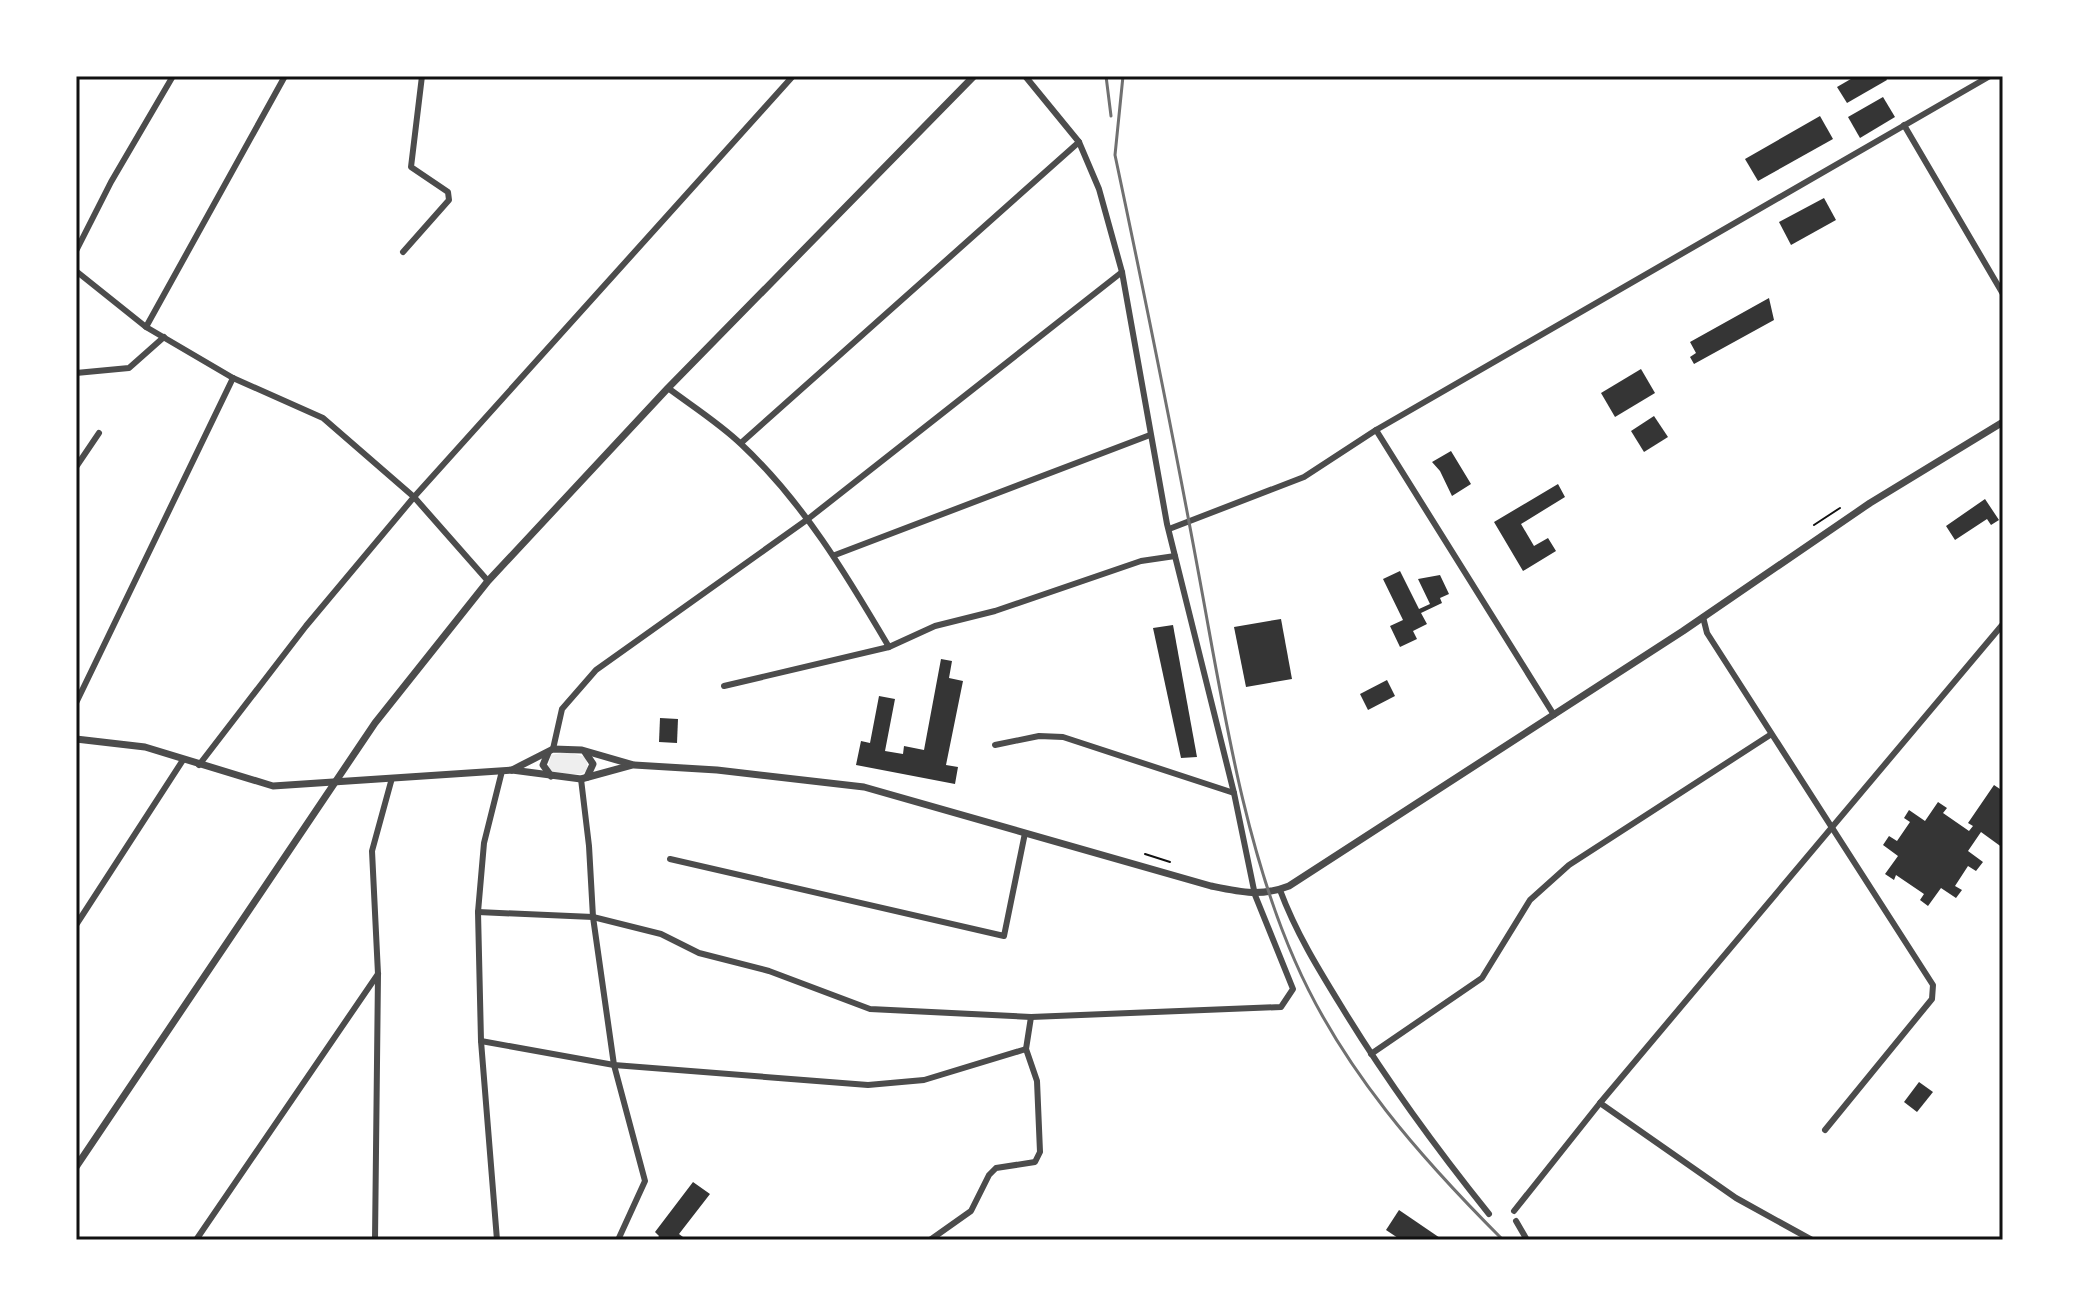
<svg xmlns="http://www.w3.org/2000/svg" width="2079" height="1316" viewBox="0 0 2079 1316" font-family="Roboto,sans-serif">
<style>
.green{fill:#eee}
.building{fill:#353535}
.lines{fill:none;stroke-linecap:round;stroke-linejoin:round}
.path{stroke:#111;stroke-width:2}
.minor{stroke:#4c4c4c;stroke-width:6}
.tertiary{stroke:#4c4c4c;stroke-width:7}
.rail{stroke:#707070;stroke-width:3}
.neatline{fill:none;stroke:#111;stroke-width:3}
</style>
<rect width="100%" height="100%" fill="#fff"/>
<polygon class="green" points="567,752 586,757 588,770 581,774 555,774 548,768 551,755"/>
<g class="building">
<polygon points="1856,76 1885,76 1887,80 1847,103 1837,87"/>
<polygon points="1883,97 1895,117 1860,138 1848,117"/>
<polygon points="1820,116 1833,139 1758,181 1745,159"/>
<polygon points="1824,198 1836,220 1791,245 1779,222"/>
<polygon points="1769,298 1774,320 1694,364 1690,357 1696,353 1690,342"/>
<polygon points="1641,369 1655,393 1615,417 1601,393"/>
<polygon points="1654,416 1668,437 1644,452 1631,431"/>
<polygon points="1451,451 1471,484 1452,496 1440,471 1432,462"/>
<polygon points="1558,484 1565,497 1521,524 1534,546 1548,538 1556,551 1523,571 1494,522"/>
<polygon points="1985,499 1999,520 1991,525 1987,519 1955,540 1946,526"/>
<polygon points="1400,571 1419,609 1430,604 1418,579 1440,575 1449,594 1440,598 1442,603 1421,613 1427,624 1413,631 1417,639 1400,647 1390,626 1403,620 1383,579"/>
<polygon points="1281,619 1292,679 1246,687 1234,627"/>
<polygon points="1173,625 1197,757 1181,758 1153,628"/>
<polygon points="941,659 952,661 949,678 963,681 946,765 958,767 955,784 856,765 861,741 870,743 879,696 895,699 885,751 903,754 904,746 924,750"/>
<polygon points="1387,680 1395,696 1368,710 1360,694"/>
<polygon points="660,718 678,719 677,743 659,742"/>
<polygon points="1994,785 2003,791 2003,848 1981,832 1968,851 1983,862 1976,871 1968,866 1955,886 1962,890 1956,898 1941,888 1928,906 1920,900 1924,894 1896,875 1894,880 1885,874 1898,856 1883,845 1889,836 1897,841 1910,822 1904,818 1909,810 1925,821 1938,802 1947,808 1943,813 1969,831 1973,826 1968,823"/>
<polygon points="1919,1082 1933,1092 1917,1112 1904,1102"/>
<polygon points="693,1182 710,1194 679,1234 687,1240 656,1240 659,1236 655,1232"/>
<polygon points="1399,1210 1443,1240 1401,1240 1386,1230"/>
</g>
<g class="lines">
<g class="path">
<polyline points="1814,525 1840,508"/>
<polyline points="1145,854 1170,862"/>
</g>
<g class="minor">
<polyline points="1904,125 2003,294"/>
<polyline points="76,251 111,182 173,76"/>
<polyline points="403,252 449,200 448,192 411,167 422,76"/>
<polyline points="76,271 146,327 233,378 323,418 414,497 488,581"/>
<polyline points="146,327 285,76"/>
<polyline points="76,373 129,368 164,337"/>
<path d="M668,388C692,406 719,423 741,444C803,502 846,574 889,647"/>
<polyline points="1376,430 1554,715"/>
<polyline points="741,443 1079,142"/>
<polyline points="76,467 99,433"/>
<polyline points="1169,529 1304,477 1376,430 1990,76"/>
<polyline points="835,555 1150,435"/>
<polyline points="1703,617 1707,633 1933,985 1932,999 1825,1130"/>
<polyline points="724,686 889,647 935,626 995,611 1141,561 1175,556"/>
<polyline points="76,703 233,378"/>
<polyline points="995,745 1039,736 1063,737 1234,793"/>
<polyline points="553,749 562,709 596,670 808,519 1122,272"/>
<polyline points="199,765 306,626 414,497 793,76"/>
<polyline points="581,779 589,846 593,917 614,1065 645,1181 618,1240"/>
<polyline points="670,859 1004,936 1025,833"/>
<path d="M1280,890C1296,933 1319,970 1343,1009C1387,1081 1436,1148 1489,1214"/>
<polyline points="478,912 593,917 661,934 699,953 769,971 870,1009 1031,1017 1281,1007 1293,989 1255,895 1234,793 1167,524 1122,272 1099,189 1079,142 1025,76"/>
<polyline points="76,925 183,760"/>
<polyline points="481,1041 614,1065 868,1085 924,1080 1026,1049"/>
<polyline points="1371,1054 1482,978 1530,900 1569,865 1770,735"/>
<polyline points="1600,1103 1736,1198 1812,1240"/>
<polyline points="1514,1211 1600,1103 2003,624"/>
<polyline points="1516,1221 1527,1240"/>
<polyline points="196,1240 378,974"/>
<polyline points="375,1240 378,974 372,851 392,778"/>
<polyline points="497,1240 481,1041 478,912 484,843 502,771"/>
<polyline points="930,1240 971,1211 989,1175 996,1168 1035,1162 1040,1152 1037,1081 1026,1049 1031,1017"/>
</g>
<g class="tertiary">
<polyline points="76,739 145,747 273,786 512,770 581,779 632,765"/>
<polyline points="585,752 593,764 587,777"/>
<polyline points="548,753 543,765 551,776"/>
<path d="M512,770L553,749L582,750L634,765L717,770L864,787L1211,886C1240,892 1261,897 1289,886L1683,631L1870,503L2003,422"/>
<polyline points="76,1167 375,723 488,581 668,388 974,76"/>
</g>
<g class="rail">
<polyline points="1106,76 1111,116"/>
<path d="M1123,76L1115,155C1145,297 1174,439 1200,581C1223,705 1244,846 1295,961C1342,1069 1421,1158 1503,1240"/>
</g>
</g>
<rect width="2079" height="1316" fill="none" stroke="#ffffff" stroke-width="156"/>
<rect x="78" y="78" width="1923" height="1160" class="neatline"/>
</svg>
